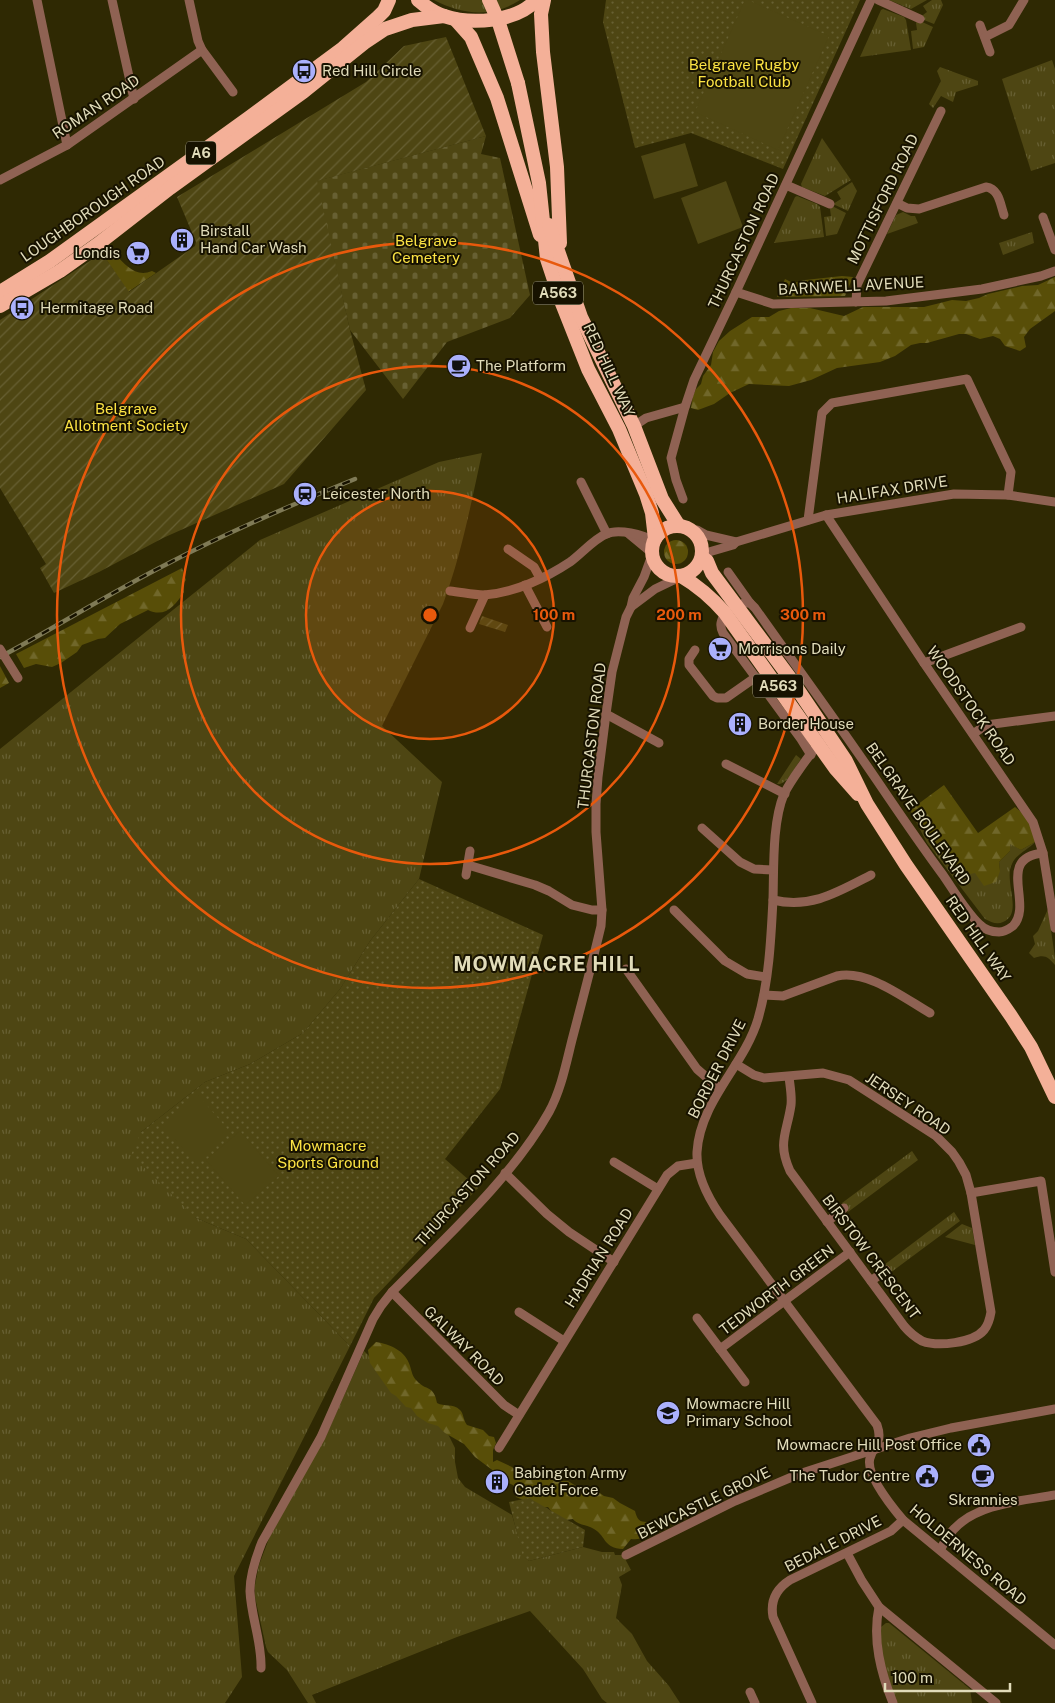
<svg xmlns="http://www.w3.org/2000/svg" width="1055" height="1703" viewBox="0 0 1055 1703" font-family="'Public Sans',sans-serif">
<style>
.grass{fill:url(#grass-tufts)}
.forest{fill:url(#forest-firs)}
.cemetery{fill:url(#cemetery-stones)}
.park{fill:url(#park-dots)}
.garden{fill:url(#garden-furrows)}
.pitch{fill:#4e4613}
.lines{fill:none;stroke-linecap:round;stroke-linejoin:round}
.minor{stroke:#8f6253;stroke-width:9}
.trunk{stroke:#f4b098;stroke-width:14}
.rail-casing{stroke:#7f7a56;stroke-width:4.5}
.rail{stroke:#171200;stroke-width:2.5;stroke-dasharray:8;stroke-linecap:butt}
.minor-bridge{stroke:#8f6253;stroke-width:9}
.trunk-bridge{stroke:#f4b098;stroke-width:14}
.ring{fill:none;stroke:#e8590c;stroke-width:2.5}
.labels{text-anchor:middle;stroke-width:4;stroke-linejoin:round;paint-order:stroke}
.shield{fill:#171200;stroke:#a49f82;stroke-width:1}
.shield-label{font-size:14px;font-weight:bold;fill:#e1dcba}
.park-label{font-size:15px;fill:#fce344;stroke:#171200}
.poi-label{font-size:15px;fill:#e1dcba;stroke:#171200;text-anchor:start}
.street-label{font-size:15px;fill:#e1dcba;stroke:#171200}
.district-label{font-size:20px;font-weight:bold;letter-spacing:1px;fill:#e1dcba;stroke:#171200}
.centre{fill:#e8590c;stroke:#171200;stroke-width:2.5}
.ring-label{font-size:15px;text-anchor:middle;font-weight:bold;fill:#e8590c;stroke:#171200;stroke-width:4;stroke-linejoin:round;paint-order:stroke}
</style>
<defs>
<pattern id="grass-tufts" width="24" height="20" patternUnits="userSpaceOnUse" patternTransform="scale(1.25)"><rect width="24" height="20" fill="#4e4613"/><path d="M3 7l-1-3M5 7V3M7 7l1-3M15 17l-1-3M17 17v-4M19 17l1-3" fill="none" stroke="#676033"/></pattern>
<pattern id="forest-firs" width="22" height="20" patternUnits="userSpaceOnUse" patternTransform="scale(1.25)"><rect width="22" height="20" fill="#584e08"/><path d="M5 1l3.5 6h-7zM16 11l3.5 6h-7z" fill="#70672a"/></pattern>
<pattern id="cemetery-stones" width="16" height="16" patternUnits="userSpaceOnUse" patternTransform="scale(1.25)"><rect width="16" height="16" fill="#4e4613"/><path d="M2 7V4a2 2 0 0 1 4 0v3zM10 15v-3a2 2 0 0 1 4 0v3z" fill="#676033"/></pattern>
<pattern id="park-dots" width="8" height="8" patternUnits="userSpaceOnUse" patternTransform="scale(1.25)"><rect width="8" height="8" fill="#4e4613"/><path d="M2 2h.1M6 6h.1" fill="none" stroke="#676033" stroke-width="1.8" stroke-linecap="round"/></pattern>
<pattern id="garden-furrows" width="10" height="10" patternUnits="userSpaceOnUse" patternTransform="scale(1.25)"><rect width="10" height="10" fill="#4e4613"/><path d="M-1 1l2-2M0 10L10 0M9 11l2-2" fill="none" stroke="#676033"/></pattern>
</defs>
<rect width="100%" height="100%" fill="#2f2903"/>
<g class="grass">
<path d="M434,0H520C493,18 462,15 434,0Z"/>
<polygon points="889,0 927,0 911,9"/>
<polygon points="932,0 941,0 943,5 934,24 919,18 927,12 923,6"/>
<polygon points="883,9 904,17 906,20 911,50 860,57 881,10"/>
<polygon points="918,20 933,27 924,47 913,49 911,31 917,30 916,23"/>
<polygon points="1052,60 1055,69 1055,163 1031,171 1002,79"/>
<polygon points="940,67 978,81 978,85 956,92 953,102 941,96 933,108 929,104 941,81 937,71"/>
<polygon points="822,138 851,180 825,196 802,187 801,184"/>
<polygon points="852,182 857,191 848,211 833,204 841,199 837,192"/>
<polygon points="797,196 817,204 820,207 824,237 774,243 795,197"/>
<polygon points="832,206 846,213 837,234 826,236 824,217 831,216 830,209"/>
<polygon points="903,212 911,216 915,216 918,223 887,234 896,215"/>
<polygon points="1032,232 1034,243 1003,255 999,243"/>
<path d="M482,453C471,504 461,556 443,604L382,726L442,782L419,879L370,941L340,989L303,1033L250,1064L205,1082L141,1132L196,1218L246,1239L350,1346L234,1576L242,1677L225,1703H0V749L260,540L439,462Z"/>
<path d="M796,755L801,759C794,768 788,785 777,784Z"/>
<path d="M910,810L953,870L975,872L1000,871L999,862L1010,851V843L1021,850L1035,842C1028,850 1016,854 1012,864C1003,880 1024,914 1003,922C997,925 991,922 985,919L927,843Z"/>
<path d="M1048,909L1055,958V965C1048,957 1045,954 1034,958L1029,953L1035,944L1033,936L1038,931Z"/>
<polygon points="912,1151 918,1160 848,1212 842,1203"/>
<polygon points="954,1212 960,1221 890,1273 884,1265"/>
<polygon points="962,1224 972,1228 975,1245 945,1237"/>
<polygon points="364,1351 411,1397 439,1416 455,1448 455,1462 458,1478 465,1487 512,1515 524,1557 529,1561 583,1547 602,1552 614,1552 615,1555 623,1555 631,1570 619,1577 622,1585 616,1618 632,1634 647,1661 669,1686 680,1703 607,1703 602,1699 583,1669 530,1611 457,1637 312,1695 316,1703 308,1703 287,1670 268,1652 266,1647 255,1597 255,1585 259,1565 270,1536 326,1436"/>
<path d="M886,1623H889L970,1689L972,1703H896C887,1679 879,1652 881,1627Z"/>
</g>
<g class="forest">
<path d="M109,248C122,260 133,279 152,271L156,273L128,292L102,253Z"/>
<polygon points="842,276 853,277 845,296 777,297 785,279 793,283 805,280"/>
<polygon points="1055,277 1055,311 1030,329 1024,337 1026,347 1020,351 1005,346 1000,339 993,336 980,339 966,334 959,334 927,343 920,343 911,345 895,356 880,362 837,368 811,380 789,386 749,384 730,393 714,404 698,410 691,408 693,396 696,389 701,384 703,376 711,365 713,352 719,341 730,331 752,317 769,317 779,311 791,308 810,308 844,316 863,307 924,307 952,300 966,301 979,298 988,294 1022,286 1038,285"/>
<circle cx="676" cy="552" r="12"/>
<path d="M182,568L186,580L183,584L184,592C175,606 165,618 148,610L120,624L105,638L98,639L82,645L77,652L61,663L52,667L36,664L24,668L16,654Z"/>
<polygon points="0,666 9,683 0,688"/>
<polygon points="944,785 978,833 1015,807 1033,822 1035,842 1021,850 1010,844 1010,851 999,862 1000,871 996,882 984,886 975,873 965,875 953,870 910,810"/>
<path d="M376,1342C390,1344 406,1351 410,1366C412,1372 412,1376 417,1381C426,1391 434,1385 437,1403C444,1407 453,1403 460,1410C464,1414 463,1420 467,1425L483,1430L489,1436L494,1437L496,1443L493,1450V1462L497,1460L512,1467L522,1476L532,1477L536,1474H545L562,1481H568L581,1489L597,1491L604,1496L613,1498L620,1503L635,1511C637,1519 639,1522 647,1522L652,1527C647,1537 642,1540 631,1539L623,1549C603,1548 607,1537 594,1529C587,1524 579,1526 573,1519L565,1520L552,1512L548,1507L542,1508L516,1497L513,1485L499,1479L495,1472L475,1457L464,1444L445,1433L438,1426L428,1423L417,1416L411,1408L406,1407L396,1396L391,1393L370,1363L368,1350Z"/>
</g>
<polygon class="cemetery" points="486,136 481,154 500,158 530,295 510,318 447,342 403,399 350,330 316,181"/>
<g class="park">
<polygon points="606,0 860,0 783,169 691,133 635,148 603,22"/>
<polygon points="419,879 543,935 500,1089 445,1159 478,1188 374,1298 350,1346 246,1239 196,1218 131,1155 141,1132 205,1082 250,1064 303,1033 340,989 370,941"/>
<polygon points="529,1498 585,1530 583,1547 529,1561 523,1557 509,1502"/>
</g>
<g class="garden">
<polygon points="446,37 486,136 317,181 350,330 366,390 284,484 163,538 99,572 54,593 40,568 46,564 0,488 0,320 102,253 129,292 195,246 196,242 177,197 366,82 404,46"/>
<polygon points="482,616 508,625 505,632 479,624"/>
</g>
<g class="pitch">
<polygon points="745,0 748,0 829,36 778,150 695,112"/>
<polygon points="685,143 698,186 654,199 641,156"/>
<polygon points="726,181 743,227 698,244 681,198"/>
<polygon points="198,1095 230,1132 195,1162 163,1125"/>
<polygon points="240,1131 279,1176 245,1205 206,1160"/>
</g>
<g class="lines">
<g class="minor">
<polyline points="37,0 67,145"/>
<polyline points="112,0 134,99"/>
<polyline points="189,0 198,41 202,50 233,92"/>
<polyline points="878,0 920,19"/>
<polyline points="980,25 990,52"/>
<polyline points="985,37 1009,25 1024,0"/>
<polyline points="0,180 67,145 202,50"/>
<polyline points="786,185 830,204"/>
<path d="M897,203L907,208L919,209L986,187C999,189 1000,203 1004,215"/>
<polyline points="1043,217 1055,250"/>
<polyline points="736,292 773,304 886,301 982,289 1041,276 1055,271"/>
<polyline points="856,302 857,285 941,111"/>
<polyline points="634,426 646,418 685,407"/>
<polyline points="581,482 607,534"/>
<polyline points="683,499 676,480 671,458 685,407 694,380 736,292 871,0"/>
<polyline points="826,515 924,663 1033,822 1043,853 1055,928"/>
<polyline points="808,520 822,413 832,403 967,379 1011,472 1008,495"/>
<polyline points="692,531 697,530 706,535 736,542"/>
<polyline points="629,534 652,553"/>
<polyline points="508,549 534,567 540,578"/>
<polyline points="702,554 733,545 736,542 826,515 954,494 1008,495 1055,502"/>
<polyline points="728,572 750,603"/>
<polyline points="525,585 547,627"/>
<path d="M450,591C461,592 473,595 484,595C514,593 546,578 570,562C581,554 594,539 606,534C619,528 643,535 654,541"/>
<polyline points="631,607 655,589 680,577"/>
<path d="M737,607L744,603H750L755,608C796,666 838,723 878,782C899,813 920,844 943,875C954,891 965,910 979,924C985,930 991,932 999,932C1004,932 1009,929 1013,926C1034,904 995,858 1043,853"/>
<path d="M725,613C721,621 719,625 723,633L801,739L811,755"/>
<polyline points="470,628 485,595"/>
<polyline points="695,650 689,659 689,665 713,696 717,698 726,698 756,677"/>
<polyline points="924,663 1021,627"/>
<polyline points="606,714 659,743"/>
<polyline points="973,734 986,725 1055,716"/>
<path d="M821,741C810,754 791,780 784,794C772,823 774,868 773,899C771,939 769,981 758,1019C744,1066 700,1101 697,1152C696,1175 707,1196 720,1215L877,1425C883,1442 874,1444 870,1458C865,1474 893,1508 903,1520L1055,1645"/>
<polyline points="726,764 785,794"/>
<polyline points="702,828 740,862 754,869 773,870"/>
<polyline points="468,865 535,885 549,891 572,905 592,910 602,910"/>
<polyline points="466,875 470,851"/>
<path d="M773,900C811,909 838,892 871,875"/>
<polyline points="674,910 725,961 747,974 766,977"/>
<polyline points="626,969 697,1069 720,1089"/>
<path d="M764,995L783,996L837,976C867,969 904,998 930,1013"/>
<polyline points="736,1064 754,1075 764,1078 823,1073 849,1080 936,1136 952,1152 959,1162 966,1175 971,1193 1041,1181 1055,1272"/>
<path d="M789,1077C790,1086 792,1096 791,1105C787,1133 777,1142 790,1171L904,1326C909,1332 915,1337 922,1341C938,1347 973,1343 984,1330C989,1324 990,1318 991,1312L971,1193"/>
<polyline points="614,1162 658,1189"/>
<polyline points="505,1173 547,1214 569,1232 614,1262"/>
<polyline points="827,1222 844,1208"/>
<polyline points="871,1281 886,1270"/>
<polyline points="392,1292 504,1405 519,1415"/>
<polyline points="519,1312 564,1341"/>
<polyline points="697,1318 745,1382"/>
<polyline points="720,1349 850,1252"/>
<polyline points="499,1448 667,1175 678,1166 697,1163"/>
<path d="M940,1550C944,1543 948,1536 953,1530C977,1503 1022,1501 1055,1495"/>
<polyline points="847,1553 862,1581 879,1607 996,1703"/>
<polyline points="626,1555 735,1501 799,1474 910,1438 951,1428 1055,1409"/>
<path d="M879,1607C872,1640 881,1673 893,1703"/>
<path d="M261,1668C262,1642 251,1617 250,1591C250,1574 256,1557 262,1542L321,1437L373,1319L381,1306L392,1292C445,1238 512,1178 549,1112C561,1090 566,1064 572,1040C582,1002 592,964 601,926L602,910L596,832V804L598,777L606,714L612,672L626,617L631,607L633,598L644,577L652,555"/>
<polyline points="750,1692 755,1703"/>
<path d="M812,1703L773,1617C770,1601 776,1589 790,1580L891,1531L903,1520"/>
</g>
<g class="trunk">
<path d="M418,0C426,7 435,13 444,16C471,25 517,22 536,0"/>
<polyline points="544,0 541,14 543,52 557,167 560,243"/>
<polyline points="455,19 471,37 497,98 540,235"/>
<polyline points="518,83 539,183 547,259 561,301 588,369 619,429 646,494 652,513 655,539"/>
<polyline points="549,225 581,317 634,426 662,499 679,526"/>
<polyline points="0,292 50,261 250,117 343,48 378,17 384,11 389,0"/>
<polyline points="0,306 60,271 98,244 170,188 303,92 364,43 385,29 412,20 444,16"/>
<circle cx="677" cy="551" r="25"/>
<polyline points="702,557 707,561 712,573 790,678 846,761 867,804 906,865 1011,1016 1031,1047 1055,1097"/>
<path d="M681,576C698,586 712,598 725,613L835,768L858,794"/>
</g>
<g class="rail-casing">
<path id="rail" d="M0,657C56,627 110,593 167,564C228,532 291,505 355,479"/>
</g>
<use href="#rail" class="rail"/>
<polyline class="minor-bridge" points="0,649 18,678"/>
<polyline class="trunk-bridge" points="489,0 498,20 518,83"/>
</g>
<circle cx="430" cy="615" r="124" fill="#e8590c" fill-opacity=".12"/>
<g class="ring">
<circle cx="430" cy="615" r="124"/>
<circle cx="430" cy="615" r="249"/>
<circle cx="430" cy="615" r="373"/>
</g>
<defs>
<g id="bus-disc" transform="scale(1.25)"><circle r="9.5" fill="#aab0fc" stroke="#171200"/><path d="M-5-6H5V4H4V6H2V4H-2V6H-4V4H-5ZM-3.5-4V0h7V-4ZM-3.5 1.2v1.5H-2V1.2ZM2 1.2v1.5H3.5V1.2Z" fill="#111"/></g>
<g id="building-disc" transform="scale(1.25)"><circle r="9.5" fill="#aab0fc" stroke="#171200"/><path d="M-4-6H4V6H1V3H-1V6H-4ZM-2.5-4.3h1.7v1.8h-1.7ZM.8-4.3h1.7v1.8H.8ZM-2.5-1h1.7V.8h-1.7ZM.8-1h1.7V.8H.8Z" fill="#111"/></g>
<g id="supermarket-disc" transform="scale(1.25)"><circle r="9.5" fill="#aab0fc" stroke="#171200"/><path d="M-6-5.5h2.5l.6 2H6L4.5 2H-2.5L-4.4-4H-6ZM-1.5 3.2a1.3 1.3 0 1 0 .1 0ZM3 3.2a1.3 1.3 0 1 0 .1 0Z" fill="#111"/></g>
<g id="cafe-disc" transform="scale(1.25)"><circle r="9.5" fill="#aab0fc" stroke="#171200"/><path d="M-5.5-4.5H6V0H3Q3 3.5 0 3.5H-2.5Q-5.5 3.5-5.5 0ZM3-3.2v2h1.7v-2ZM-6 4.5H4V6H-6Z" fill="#111"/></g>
<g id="station-disc" transform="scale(1.25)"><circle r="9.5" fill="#aab0fc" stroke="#171200"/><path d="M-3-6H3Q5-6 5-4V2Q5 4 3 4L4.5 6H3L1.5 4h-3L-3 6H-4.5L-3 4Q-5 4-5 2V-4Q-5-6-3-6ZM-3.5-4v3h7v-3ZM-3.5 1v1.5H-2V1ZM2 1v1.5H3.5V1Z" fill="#111"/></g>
<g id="school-disc" transform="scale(1.25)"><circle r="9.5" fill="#aab0fc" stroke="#171200"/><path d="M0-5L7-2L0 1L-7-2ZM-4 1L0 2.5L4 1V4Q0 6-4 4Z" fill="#111"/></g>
<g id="civic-disc" transform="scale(1.25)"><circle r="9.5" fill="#aab0fc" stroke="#171200"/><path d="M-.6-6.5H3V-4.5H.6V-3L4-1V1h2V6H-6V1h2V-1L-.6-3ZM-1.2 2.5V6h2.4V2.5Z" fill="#111"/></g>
</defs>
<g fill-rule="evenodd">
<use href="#bus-disc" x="304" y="71"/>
<use href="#building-disc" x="182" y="240"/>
<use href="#supermarket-disc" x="138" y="253"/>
<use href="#bus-disc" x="22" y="308"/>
<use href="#cafe-disc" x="459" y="366"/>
<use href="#station-disc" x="305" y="494"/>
<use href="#supermarket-disc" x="720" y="649"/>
<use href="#building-disc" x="740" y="724"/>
<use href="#school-disc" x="668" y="1413"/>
<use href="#civic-disc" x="979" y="1445"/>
<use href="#civic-disc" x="927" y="1476"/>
<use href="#cafe-disc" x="983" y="1476"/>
<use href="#building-disc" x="497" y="1482"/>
</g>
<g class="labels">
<g class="shield">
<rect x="186" y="141.5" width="30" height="23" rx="4"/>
<rect x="533" y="281.5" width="50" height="23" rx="4"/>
<rect x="753" y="674.5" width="50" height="23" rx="4"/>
</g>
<g class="shield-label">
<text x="201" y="158">A6</text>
<text x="558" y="298">A563</text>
<text x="778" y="691">A563</text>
</g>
<g class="park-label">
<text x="744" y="70">Belgrave Rugby<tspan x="744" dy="17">Football Club</tspan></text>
<text x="426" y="246">Belgrave<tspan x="426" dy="17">Cemetery</tspan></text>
<text x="126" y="414">Belgrave<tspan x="126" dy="17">Allotment Society</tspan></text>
<text x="328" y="1151">Mowmacre<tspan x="328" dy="17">Sports Ground</tspan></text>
</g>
<g class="poi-label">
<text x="322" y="76">Red Hill Circle</text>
<text x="200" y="236">Birstall<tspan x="200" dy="17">Hand Car Wash</tspan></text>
<text x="120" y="258" text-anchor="end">Londis</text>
<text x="40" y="313">Hermitage Road</text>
<text x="476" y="371">The Platform</text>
<text x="322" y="499">Leicester North</text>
<text x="738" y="654">Morrisons Daily</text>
<text x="758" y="729">Border House</text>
<text x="686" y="1409">Mowmacre Hill<tspan x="686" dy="17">Primary School</tspan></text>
<text x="962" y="1450" text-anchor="end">Mowmacre Hill Post Office</text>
<text x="514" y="1478">Babington Army<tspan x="514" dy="17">Cadet Force</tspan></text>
<text x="910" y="1481" text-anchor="end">The Tudor Centre</text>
<text x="983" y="1505" text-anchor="middle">Skrannies</text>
</g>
<g class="street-label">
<text transform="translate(96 107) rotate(-34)" y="5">ROMAN ROAD</text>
<text transform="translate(883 199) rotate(-64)" y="5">MOTTISFORD ROAD</text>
<text transform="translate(93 209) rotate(-35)" y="5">LOUGHBOROUGH ROAD</text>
<text transform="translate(744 241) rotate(-65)" y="5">THURCASTON ROAD</text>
<text transform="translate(851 286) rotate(-3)" y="5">BARNWELL AVENUE</text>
<text transform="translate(609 370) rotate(65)" y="5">RED HILL WAY</text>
<text transform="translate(892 490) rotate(-9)" y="5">HALIFAX DRIVE</text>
<text transform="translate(971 706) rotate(55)" y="5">WOODSTOCK ROAD</text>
<text transform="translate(592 736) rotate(-83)" y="5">THURCASTON ROAD</text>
<text transform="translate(918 814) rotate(55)" y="5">BELGRAVE BOULEVARD</text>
<text transform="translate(978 939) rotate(55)" y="5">RED HILL WAY</text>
<text transform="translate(717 1069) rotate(-63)" y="5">BORDER DRIVE</text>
<text transform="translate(908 1104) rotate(34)" y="5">JERSEY ROAD</text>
<text transform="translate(468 1189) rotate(-48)" y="5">THURCASTON ROAD</text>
<text transform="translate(871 1257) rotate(53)" y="5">BIRSTOW CRESCENT</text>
<text transform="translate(599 1258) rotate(-58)" y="5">HADRIAN ROAD</text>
<text transform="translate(777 1290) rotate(-37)" y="5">TEDWORTH GREEN</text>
<text transform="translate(464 1346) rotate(45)" y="5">GALWAY ROAD</text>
<text transform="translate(704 1503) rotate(-26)" y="5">BEWCASTLE GROVE</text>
<text transform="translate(833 1544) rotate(-27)" y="5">BEDALE DRIVE</text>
<text transform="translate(968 1555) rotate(40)" y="5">HOLDERNESS ROAD</text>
</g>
<g class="district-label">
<text x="547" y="971">MOWMACRE HILL</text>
</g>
</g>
<circle cx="430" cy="615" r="8" class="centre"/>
<g class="ring-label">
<text x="554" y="620">100 m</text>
<text x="679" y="620">200 m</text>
<text x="803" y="620">300 m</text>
</g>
<path d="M885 1683v8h125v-8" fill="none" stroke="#e1dcba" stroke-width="2.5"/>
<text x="892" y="1683" font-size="15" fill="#e1dcba" stroke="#171200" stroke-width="4" paint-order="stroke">100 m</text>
</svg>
